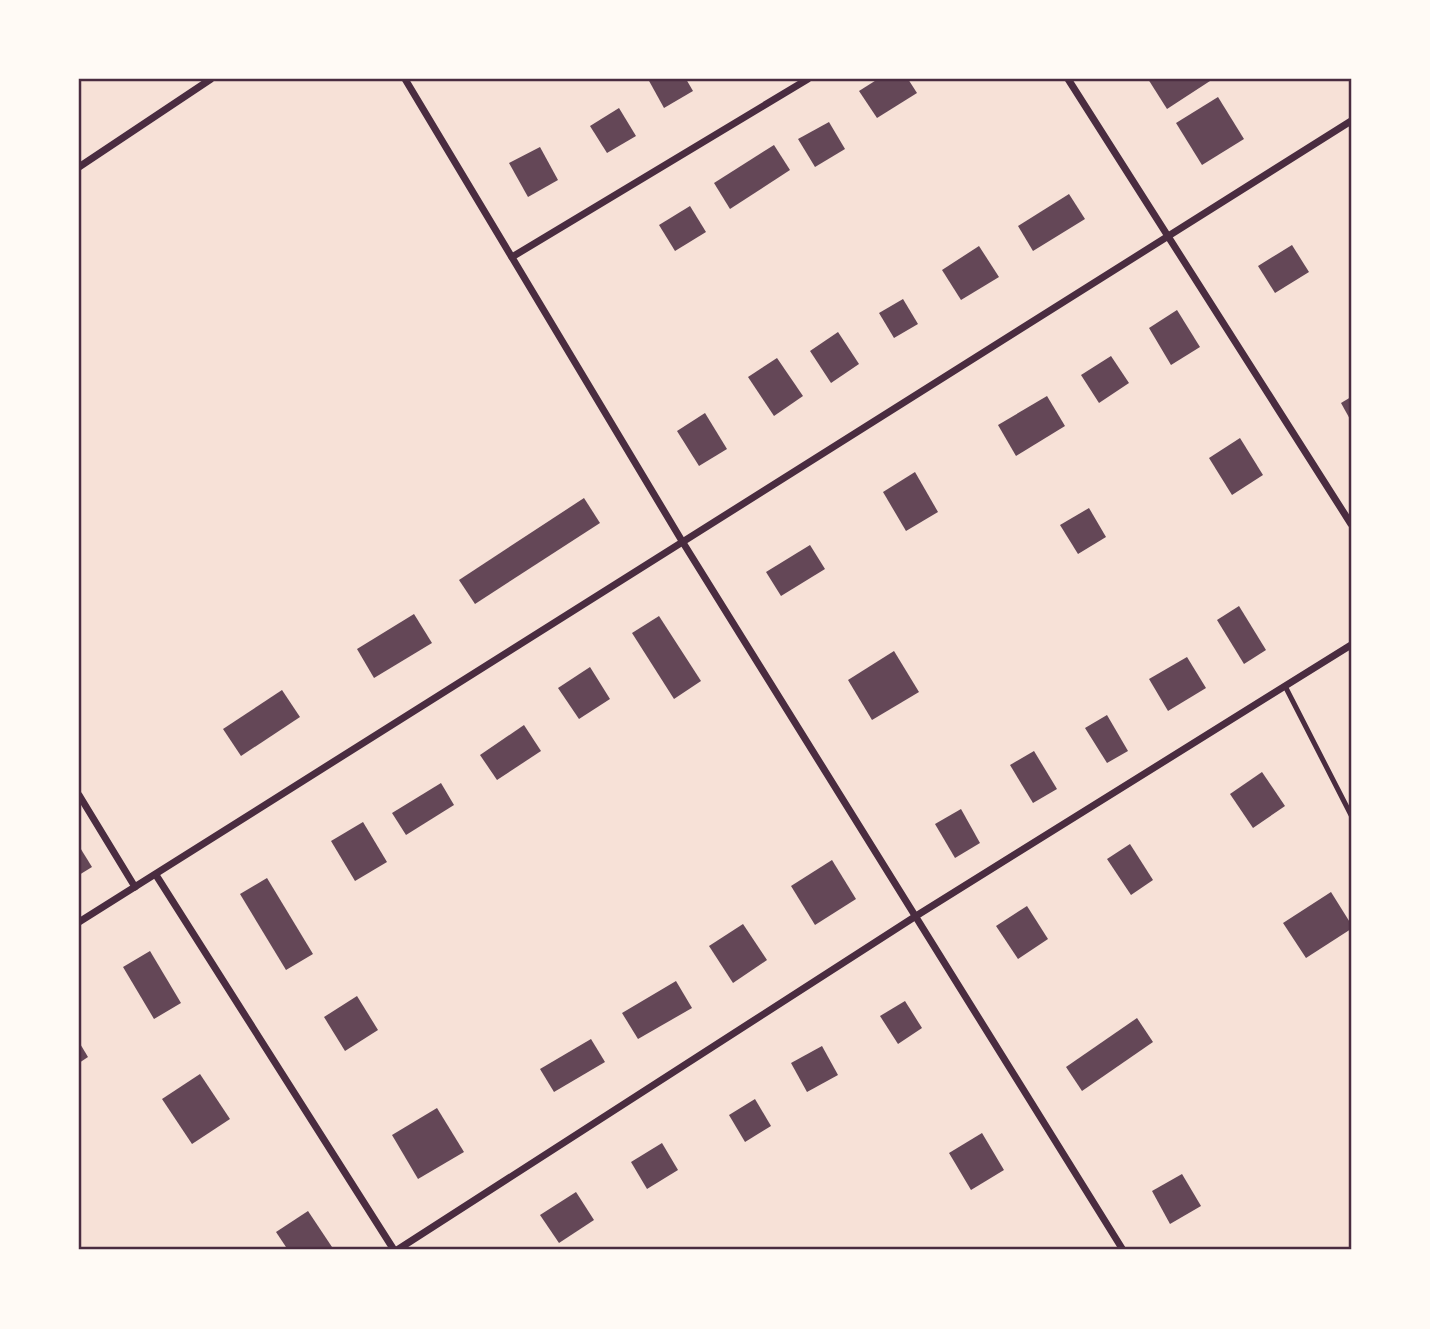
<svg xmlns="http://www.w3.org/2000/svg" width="1430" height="1329" viewBox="0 0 1430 1329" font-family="Manrope,sans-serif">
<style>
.building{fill:#644757}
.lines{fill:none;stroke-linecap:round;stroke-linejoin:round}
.service{stroke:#4a2c40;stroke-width:5}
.minor{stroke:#4a2c40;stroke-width:7}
.neatline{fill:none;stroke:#4a2c40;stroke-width:2.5}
</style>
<rect width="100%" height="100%" fill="#f7e1d7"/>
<g class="building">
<polygon points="648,79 686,79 693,91 664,108"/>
<polygon points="878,79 908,79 917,93 877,118 859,91"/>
<polygon points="1148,79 1208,79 1210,81 1167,109"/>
<polygon points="1218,97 1244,139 1202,165 1176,123"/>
<polygon points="619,108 636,136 607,153 590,126"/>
<polygon points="829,122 845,149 815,167 798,139"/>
<polygon points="774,145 790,170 730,209 714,183"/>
<polygon points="540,147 558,180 528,197 509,163"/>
<polygon points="1069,194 1085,219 1033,251 1018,226"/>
<polygon points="690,206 706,232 675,251 659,225"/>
<polygon points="1292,245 1309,272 1275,293 1258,266"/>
<polygon points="979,246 999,277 961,300 942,270"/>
<polygon points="903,299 918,324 894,338 879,313"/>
<polygon points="1177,310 1200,347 1171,365 1149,328"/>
<polygon points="838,332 859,364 831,383 810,351"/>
<polygon points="1111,356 1129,383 1099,403 1081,375"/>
<polygon points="777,358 803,396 774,416 748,377"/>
<polygon points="1047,396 1065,426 1016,456 998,425"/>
<polygon points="1351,397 1351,421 1341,403"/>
<polygon points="705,413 727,449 699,466 677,431"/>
<polygon points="1240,438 1263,475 1232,495 1209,458"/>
<polygon points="915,472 938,512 906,531 883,492"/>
<polygon points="584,498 600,523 475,604 459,580"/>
<polygon points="1089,508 1106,537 1078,554 1060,525"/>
<polygon points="810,545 825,569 781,596 766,572"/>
<polygon points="1239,606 1266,650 1244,664 1217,620"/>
<polygon points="414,614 432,643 374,678 357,649"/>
<polygon points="659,616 701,681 674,699 632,633"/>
<polygon points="894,651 919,692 872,720 848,680"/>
<polygon points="1187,657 1206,688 1168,711 1149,679"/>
<polygon points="590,667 610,699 579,719 558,688"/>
<polygon points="282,690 300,717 241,756 223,729"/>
<polygon points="1107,715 1128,751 1107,763 1085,728"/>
<polygon points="524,725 541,751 497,780 480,755"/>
<polygon points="1034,751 1057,789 1033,803 1010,765"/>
<polygon points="1262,772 1285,806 1253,828 1230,794"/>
<polygon points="441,783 454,805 406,835 392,813"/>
<polygon points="961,809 980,843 955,858 935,824"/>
<polygon points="363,822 387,862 355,881 331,841"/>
<polygon points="1130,844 1153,880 1131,895 1107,859"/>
<polygon points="79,846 92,867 79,875"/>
<polygon points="832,860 856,899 815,925 791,886"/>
<polygon points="267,878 313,954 286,970 240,894"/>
<polygon points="1331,892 1351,924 1351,929 1306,958 1283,923"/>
<polygon points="1027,906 1048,939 1018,959 996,926"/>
<polygon points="743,924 767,960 733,983 709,946"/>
<polygon points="150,951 181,1003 154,1019 123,967"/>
<polygon points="676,981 692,1008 638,1039 622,1013"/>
<polygon points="357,996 378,1030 345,1051 324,1017"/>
<polygon points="905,1001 922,1028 898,1044 880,1016"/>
<polygon points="1137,1018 1153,1042 1082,1091 1066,1067"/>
<polygon points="591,1039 605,1062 554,1092 540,1069"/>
<polygon points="79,1042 88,1057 79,1063"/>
<polygon points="822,1046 838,1075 807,1092 791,1063"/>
<polygon points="200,1074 230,1119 192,1144 162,1099"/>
<polygon points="755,1099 771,1126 745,1142 729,1115"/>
<polygon points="437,1108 464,1152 418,1179 392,1135"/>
<polygon points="982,1133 1004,1170 971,1190 949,1153"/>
<polygon points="662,1143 678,1170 647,1189 631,1162"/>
<polygon points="1182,1174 1201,1206 1170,1224 1152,1191"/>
<polygon points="576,1192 594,1220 559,1243 540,1215"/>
<polygon points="308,1211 332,1247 326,1250 288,1250 276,1232"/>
</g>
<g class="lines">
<polyline class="service" points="1285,686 1351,815"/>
<g class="minor">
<polyline points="405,79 682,541 1123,1250"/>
<polyline points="1068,79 1351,524"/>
<polyline points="79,167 211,79"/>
<polyline points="512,257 808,79"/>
<polyline points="79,795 135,887"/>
<polyline points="156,875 394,1250"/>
<polyline points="79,922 1351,121"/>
<polyline points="397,1250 916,916 1351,645"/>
</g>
</g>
<rect width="1430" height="1329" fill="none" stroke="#fffaf5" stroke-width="161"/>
<rect x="80" y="80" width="1270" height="1168" class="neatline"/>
</svg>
